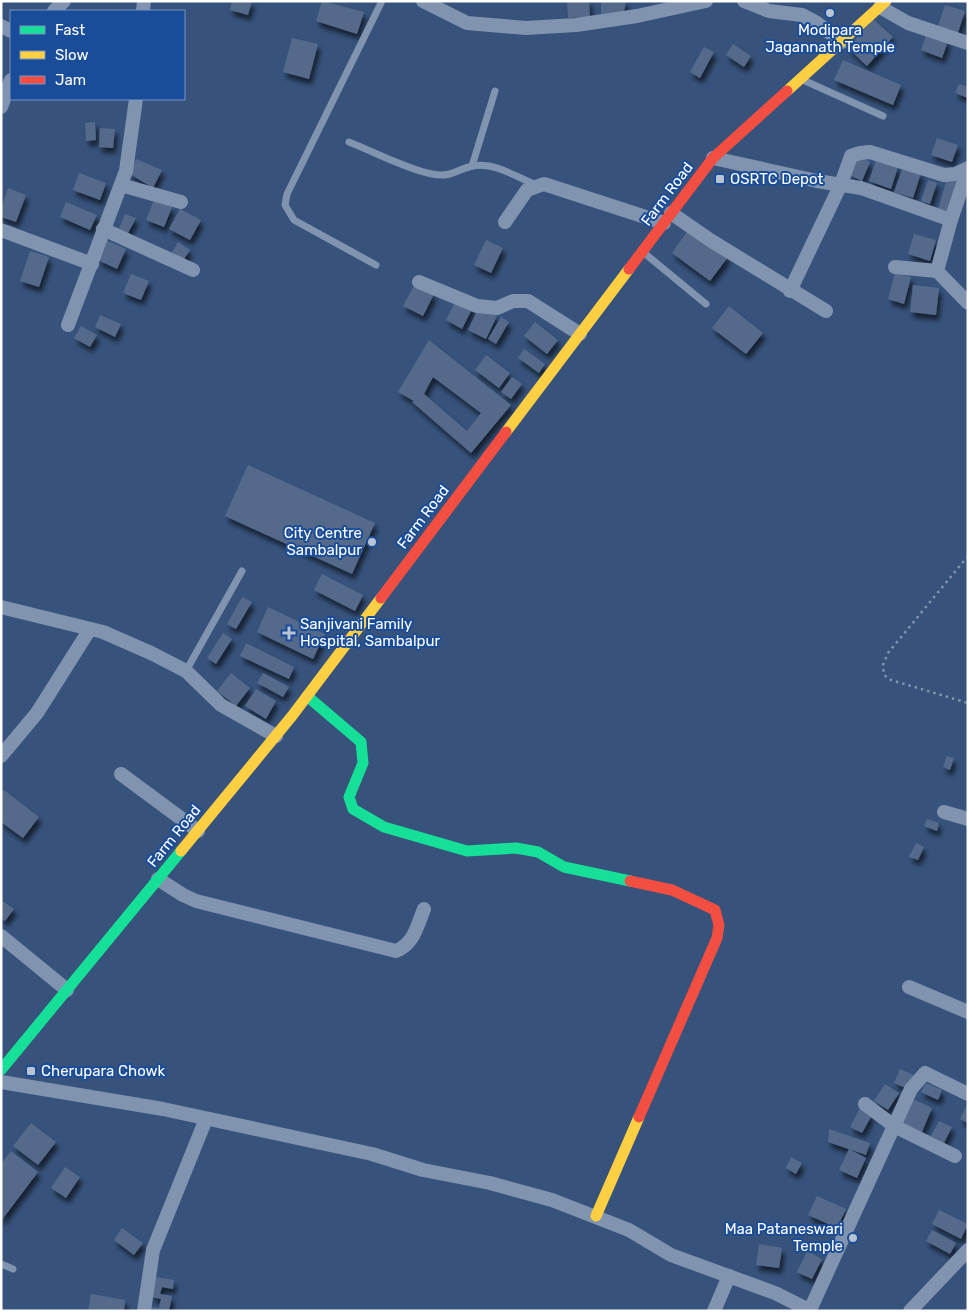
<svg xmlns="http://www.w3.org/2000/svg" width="969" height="1312" viewBox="0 0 969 1312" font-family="Rubik,sans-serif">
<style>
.building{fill:#546b8b;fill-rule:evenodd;filter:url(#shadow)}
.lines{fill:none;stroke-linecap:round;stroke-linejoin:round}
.path{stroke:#8194af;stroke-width:2.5;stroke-dasharray:2.5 4;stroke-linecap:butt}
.lane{stroke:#8194af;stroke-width:7}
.street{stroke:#8194af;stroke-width:14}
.fast{stroke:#16e098;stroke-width:11}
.slow{stroke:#ffcf43;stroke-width:11}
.jam{stroke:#f24e42;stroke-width:11}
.poi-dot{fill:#b9c3d1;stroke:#1a4d99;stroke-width:2}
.labels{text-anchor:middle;stroke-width:4;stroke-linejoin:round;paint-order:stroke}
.poi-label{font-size:15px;fill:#fff;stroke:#1a4d99;text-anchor:start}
.street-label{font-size:15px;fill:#fff;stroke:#1a4d99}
</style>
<defs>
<filter id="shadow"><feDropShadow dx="3" dy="5.5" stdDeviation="2.5" flood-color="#0009"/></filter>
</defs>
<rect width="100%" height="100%" fill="#37537c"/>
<g class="building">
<polygon points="232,1 252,1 248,15 230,10"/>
<polygon points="322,1 364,12 357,34 316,21"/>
<polygon points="567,1 589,1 590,17 568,18"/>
<polygon points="601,1 626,1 624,12 601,14"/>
<polygon points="945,5 965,11 957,36 937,29"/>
<polygon points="873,19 893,37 867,66 848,48"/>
<polygon points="927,33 948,41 942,58 921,50"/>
<polygon points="292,38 318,44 309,79 283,72"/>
<polygon points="733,44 751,56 744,67 726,55"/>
<polygon points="704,47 714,52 700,78 690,72"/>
<polygon points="843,60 901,85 893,105 834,80"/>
<polygon points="959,84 968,87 968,98 955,93"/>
<polygon points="95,122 96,140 86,141 85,123"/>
<polygon points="100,128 115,129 113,148 99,147"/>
<polygon points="937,138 958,145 952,162 931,155"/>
<polygon points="857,156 870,162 862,181 849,175"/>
<polygon points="136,159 162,170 153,188 130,174"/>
<polygon points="876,160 898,167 891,189 869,181"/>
<polygon points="903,167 921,173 913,198 894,192"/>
<polygon points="79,173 106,183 100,200 73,190"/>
<polygon points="947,178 958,181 949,213 938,210"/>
<polygon points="928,180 937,183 930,204 921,201"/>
<polygon points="8,188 26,195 16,222 1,217 1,209"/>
<polygon points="154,200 172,207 164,227 146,220"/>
<polygon points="66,202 97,215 90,230 60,217"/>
<polygon points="180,209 201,220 190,240 169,229"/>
<polygon points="125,214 136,218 127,235 118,231"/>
<polygon points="689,229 728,257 710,281 672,253"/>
<polygon points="914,234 936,240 930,261 908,254"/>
<polygon points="106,240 126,249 117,269 98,260"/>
<polygon points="486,240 503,248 491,273 474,265"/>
<polygon points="178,242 190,250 182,262 171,254"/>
<polygon points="30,251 49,257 39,287 20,281"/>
<polygon points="895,273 911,277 904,304 888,299"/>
<polygon points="131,274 149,281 141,300 123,293"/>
<polygon points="415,284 434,294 423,316 403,306"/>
<polygon points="913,285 939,288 936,315 910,312"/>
<polygon points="457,298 473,307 462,329 446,320"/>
<polygon points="729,306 763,333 746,354 712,328"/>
<polygon points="479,307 497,316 486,339 468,330"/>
<polygon points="100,315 121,324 115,337 95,327"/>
<polygon points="501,317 509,322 496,344 488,339"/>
<polygon points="535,322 558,340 547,354 524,336"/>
<polygon points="81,326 97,335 90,347 74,338"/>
<path d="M429,340L511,405L471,453L412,402L414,401L398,392ZM433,377L481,413L467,431L424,394Z"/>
<polygon points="524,349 545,364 539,373 518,358"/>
<polygon points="486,355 510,373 499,388 475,370"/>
<polygon points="512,377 522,384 511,399 501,392"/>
<polygon points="248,465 375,523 352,574 225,516"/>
<polygon points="322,574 363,595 355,611 314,590"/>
<polygon points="242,597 252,602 236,629 227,624"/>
<polygon points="268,607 325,634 313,659 257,632"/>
<polygon points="223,633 232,639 216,664 207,658"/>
<polygon points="246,643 294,667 289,679 240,656"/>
<polygon points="231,673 250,688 236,706 217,691"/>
<polygon points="263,673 289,687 283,697 257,683"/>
<polygon points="256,689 276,701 266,719 245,706"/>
<polygon points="947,756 954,758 950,770 943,767"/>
<polygon points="4,790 39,817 23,838 1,822 1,793"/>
<polygon points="927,819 939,823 937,831 924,826"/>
<polygon points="916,843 924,847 918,860 909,857"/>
<polygon points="1,900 14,909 5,921 1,918"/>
<polygon points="900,1069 914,1075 908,1089 894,1083"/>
<polygon points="926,1083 942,1090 938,1100 921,1092"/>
<polygon points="885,1084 899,1093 888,1110 874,1101"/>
<polygon points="911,1098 932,1108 922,1132 900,1122"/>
<polygon points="968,1103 968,1123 960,1119"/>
<polygon points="860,1108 872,1115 862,1133 850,1127"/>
<polygon points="939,1121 952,1127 944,1143 931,1136"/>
<polygon points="31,1123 56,1142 38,1165 13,1146"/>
<polygon points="829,1129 870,1143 866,1155 828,1142"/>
<polygon points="849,1149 866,1158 857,1178 839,1170"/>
<polygon points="11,1151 38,1172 1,1221 1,1164"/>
<polygon points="791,1157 802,1163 796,1174 786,1168"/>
<polygon points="65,1167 80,1177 66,1198 51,1188"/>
<polygon points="817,1196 846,1209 837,1228 808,1215"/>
<polygon points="939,1210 968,1224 961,1239 932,1224"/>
<polygon points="122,1228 143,1243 134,1255 114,1240"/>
<polygon points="932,1230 956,1243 950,1254 926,1241"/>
<polygon points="759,1244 782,1248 779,1268 756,1265"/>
<polygon points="807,1251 822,1259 812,1279 797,1272"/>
<polygon points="155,1277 174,1280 173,1289 162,1287 160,1294 172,1296 169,1311 149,1311 150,1307 159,1308 161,1299 151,1297"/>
<polygon points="91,1294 125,1300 124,1311 88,1311"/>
</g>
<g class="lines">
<polyline class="path" points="968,556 888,653 883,665 884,675 891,680 968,703"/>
<g class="lane">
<polyline points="803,80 883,116"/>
<path d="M349,142C372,151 409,170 432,174C453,178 456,169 473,166C494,162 517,177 536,185"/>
<polyline points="472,166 495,91"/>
<polyline points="643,252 706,304"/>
<polyline points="376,265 294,220 285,205 287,194 382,1"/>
<polyline points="186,671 242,571"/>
<polyline points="1,1264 13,1269"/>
</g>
<g class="street">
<polyline points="423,1 467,23 526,28 576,25 637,16 706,1"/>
<polyline points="744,1 769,11 802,15 817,23 842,42"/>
<polyline points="880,7 908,23 968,43"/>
<polyline points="54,11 64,1"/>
<polyline points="143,11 144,1"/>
<polyline points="1,26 11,31"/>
<polyline points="1,107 11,80"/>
<polyline points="713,158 817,181 861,188 951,220 937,271 968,303"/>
<polyline points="121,185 181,202"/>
<polyline points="671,213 710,240 826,311"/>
<polyline points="951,220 968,169"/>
<polyline points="505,222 527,190 544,184 664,223"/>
<polyline points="103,229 193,270"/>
<polyline points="1,230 92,264"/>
<polyline points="895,267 937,271"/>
<polyline points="419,282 477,306 497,308 513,301 528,301 580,334"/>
<polyline points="790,291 841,184 851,156 860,153 870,152 944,175 955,174 968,168"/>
<polyline points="68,325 126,171 136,99"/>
<polyline points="1,607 103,632 151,653 186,671 221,705 276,736"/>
<polyline points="1,756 37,713 90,629"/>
<polyline points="121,774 198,831"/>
<polyline points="944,812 968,819"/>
<path d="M158,879L183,895L196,901L396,951C414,944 417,926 424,909"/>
<polyline points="1,936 67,990"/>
<polyline points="909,987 968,1012"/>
<polyline points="1,1082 163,1109 372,1154 423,1170 490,1183 552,1200 629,1230 671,1255 775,1293 811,1311"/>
<polyline points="865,1104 894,1126 911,1089 925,1073 968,1094"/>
<polyline points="810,1310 894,1126 955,1156"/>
<polyline points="144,1311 153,1250 206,1119"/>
<polyline points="714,1311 729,1276"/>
<polyline points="910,1311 968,1250"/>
</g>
<g class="fast">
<polyline points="307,696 361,742 363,763 349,797 353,809 384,827 467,851 516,848 538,852 564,867 630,881"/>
<polyline points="1,1070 181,851"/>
</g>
<g class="slow">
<polyline points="787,91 886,1"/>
<polyline points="506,432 629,269"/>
<polyline points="181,851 292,716 381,598"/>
<polyline points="596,1216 639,1117"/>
</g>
<g class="jam">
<polyline points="629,269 713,158 787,91"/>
<polyline points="381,598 506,432"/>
<polyline points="630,881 672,890 715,910 719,925 717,938 639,1117"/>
</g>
</g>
<g class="poi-dot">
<circle cx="830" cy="13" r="5"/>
<rect x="715" y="174" width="10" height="10" rx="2.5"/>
<circle cx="372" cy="542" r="5"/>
<path d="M286.5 625.5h5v5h5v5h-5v5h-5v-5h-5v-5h5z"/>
<rect x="26" y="1066" width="10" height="10" rx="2.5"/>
<circle cx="853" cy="1238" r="5"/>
</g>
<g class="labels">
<g class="poi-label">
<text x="830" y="35" text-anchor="middle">Modipara<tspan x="830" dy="17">Jagannath Temple</tspan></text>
<text x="730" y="184">OSRTC Depot</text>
<text x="362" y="538" text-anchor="end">City Centre<tspan x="362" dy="17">Sambalpur</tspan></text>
<text x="300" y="629">Sanjivani Family<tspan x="300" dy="17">Hospital, Sambalpur</tspan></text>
<text x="41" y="1076">Cherupara Chowk</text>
<text x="843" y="1234" text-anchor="end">Maa Pataneswari<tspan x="843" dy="17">Temple</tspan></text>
</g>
<g class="street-label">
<text transform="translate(667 194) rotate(-53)" y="5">Farm Road</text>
<text transform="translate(423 517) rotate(-53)" y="5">Farm Road</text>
<text transform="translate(174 836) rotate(-51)" y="5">Farm Road</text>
</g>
</g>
<rect width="969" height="1312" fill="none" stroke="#ffffff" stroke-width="5"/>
<rect x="10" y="10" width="175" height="90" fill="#1a4d99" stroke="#7694c2"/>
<rect x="20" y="26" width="25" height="8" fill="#16e098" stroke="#7694c2"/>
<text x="55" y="35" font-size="15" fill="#ffffff">Fast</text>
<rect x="20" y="51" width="25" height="8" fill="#ffcf43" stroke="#7694c2"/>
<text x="55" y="60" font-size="15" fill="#ffffff">Slow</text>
<rect x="20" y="76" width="25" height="8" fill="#f24e42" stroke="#7694c2"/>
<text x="55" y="85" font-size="15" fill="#ffffff">Jam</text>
</svg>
